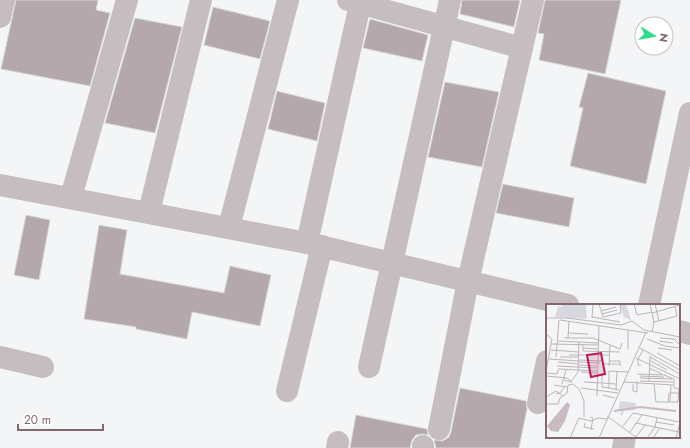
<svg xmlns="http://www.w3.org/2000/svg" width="690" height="448" viewBox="0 0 690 448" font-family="Jost,sans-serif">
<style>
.building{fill:#b5a8ad;stroke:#d5d7d8}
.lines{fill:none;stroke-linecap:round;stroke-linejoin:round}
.street{stroke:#c5bdbf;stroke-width:22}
.inset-river{fill:none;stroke:#cabac1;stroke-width:2}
.inset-road{fill:none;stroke:#bfb3b8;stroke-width:1}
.view{fill:#c2185b;fill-opacity:0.15;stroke:#c2185b;stroke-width:2}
.inset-edge{fill:none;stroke:#83666e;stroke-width:2}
</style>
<rect width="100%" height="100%" fill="#f3f5f6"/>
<g class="building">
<polygon points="16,0 98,0 96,10 110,13 90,86 1,69"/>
<polygon points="462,0 520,0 514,27 460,14"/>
<polygon points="545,0 621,0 605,74 539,60 544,34 538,33"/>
<polygon points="213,7 270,21 260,59 204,45"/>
<polygon points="135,18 182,27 155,133 105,123"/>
<polygon points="370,19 428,35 422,61 363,48"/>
<polygon points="588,73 666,91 646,184 570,166 583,108 579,107"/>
<polygon points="445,82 499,92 482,167 428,157"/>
<polygon points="277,91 325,103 317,141 268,129"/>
<polygon points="503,184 574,198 569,227 496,213"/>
<polygon points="26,215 50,220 39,280 14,275"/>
<polygon points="99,225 127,230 120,274 224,293 230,266 271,275 260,326 192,312 187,339 136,329 136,327 84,319"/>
<polygon points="460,388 526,401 527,409 519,448 436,448 434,440 443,441 449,437 451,432"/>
<polygon points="356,415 427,429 428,435 423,434 416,435 412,440 410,448 350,448"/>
</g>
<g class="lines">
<g class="street">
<polyline points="348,0 522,48"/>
<polyline points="0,17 4,0"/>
<polyline points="0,185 307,243 568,305"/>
<polyline points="71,197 127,0"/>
<polyline points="149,212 201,0"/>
<polyline points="229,227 288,0"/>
<polyline points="307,243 361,0"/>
<polyline points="649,305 690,113"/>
<polyline points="679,331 690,334"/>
<polyline points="0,357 43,367"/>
<polyline points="369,367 450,0"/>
<polyline points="287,391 322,246"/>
<polyline points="538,403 547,361"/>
<polyline points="439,429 468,281 533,0"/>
<polyline points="337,448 338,442"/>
<polyline points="423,448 423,446"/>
<polyline points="623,448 625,437"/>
</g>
</g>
<g transform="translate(546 304)">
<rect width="134" height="134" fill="#f3f5f6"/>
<path d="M16,0H40L41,15L9,13L12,2L16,3ZM74,0H80L85,16L78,13ZM74,97L90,99L89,106L78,107L76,112L74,110L76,107H72Z" fill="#d7d8e0"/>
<path d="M21,98L24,101L19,117L12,128L5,127L1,122Z" fill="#cabac1"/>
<path class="inset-river" d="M68,107L94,103L130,107"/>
<path class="inset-road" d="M53,0L57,13L75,9L74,0M88,0L91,11L106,8M104,0L108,18L106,28M109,0L113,17M55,7L70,3M106,9L134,1M56,10L71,6M46,13L74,18M0,14H21L75,21L86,17L98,26L134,33M46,14L47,0M14,16L102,29M108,18L131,12L129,3M22,29L42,30M0,30L6,35L0,67M18,34H47L74,45L76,39M22,34L23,17M114,34L128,35L134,41M101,35L119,42L134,44M12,37L52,39M113,37L127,39M6,40L52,41M37,41V47L74,48M37,44L52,45M94,44L134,66M112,44L126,46M82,45V26M5,46L33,48M111,49L134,62M23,51H63M10,53L13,16M14,53H33M104,53L134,70M90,54L134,75M3,55L33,57M33,56L56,57M103,56L121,66M63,57H74V62M12,58L33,60M33,58L54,59M57,60H74M33,61L51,62M95,61H92V55L97,46M11,62L51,64M63,62L64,41M103,64L116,70M12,65L32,66M32,66L51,67M35,68L51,69M0,69L11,70L12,66M56,69V83L63,84M91,70L118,71L128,75V84L134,85M0,72L21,74L26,78M94,72L118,73M94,74L126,75M18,76L25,78L32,68L33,38M94,77L127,78M103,77L104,52M38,78L55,79M78,78L127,81M56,79L70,80M16,80L20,66M87,80V87L91,88V77M108,80L110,98M8,81L21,83M35,84L72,89M70,85L71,68M73,86L63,84V67L82,68M10,90L14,89L19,82M57,91L69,94M51,92L53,22M0,93L10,87L17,92M110,98H132L133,85M122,98L123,89H133M124,98L125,81M0,100H12L14,94L21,89L22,81L27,80L33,85L38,97V113M61,112L91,134M44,113L47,114L45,126M110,118L128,121M39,119L38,123L48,125M90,119L133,128M77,122L87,109L134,118L130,134M84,128L96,111M90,133L99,121M24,134L33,114L45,117L52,114L61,115M53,134L100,28M101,134L109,123L111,114M107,134L114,124"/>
<path class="view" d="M55,49L59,70L45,73L41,51Z"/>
<rect width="134" height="134" class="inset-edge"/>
</g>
<g transform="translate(654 36) rotate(101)"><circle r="19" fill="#ffffff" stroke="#cdc2c5"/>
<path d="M0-3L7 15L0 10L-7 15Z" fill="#2edb8a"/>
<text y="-6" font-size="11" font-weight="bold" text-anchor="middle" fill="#83666e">N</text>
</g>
<path d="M18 424v6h85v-6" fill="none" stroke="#83666e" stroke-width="2"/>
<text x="24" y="424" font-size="12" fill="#83666e" stroke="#ffffff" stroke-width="3" paint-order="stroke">20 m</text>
</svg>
